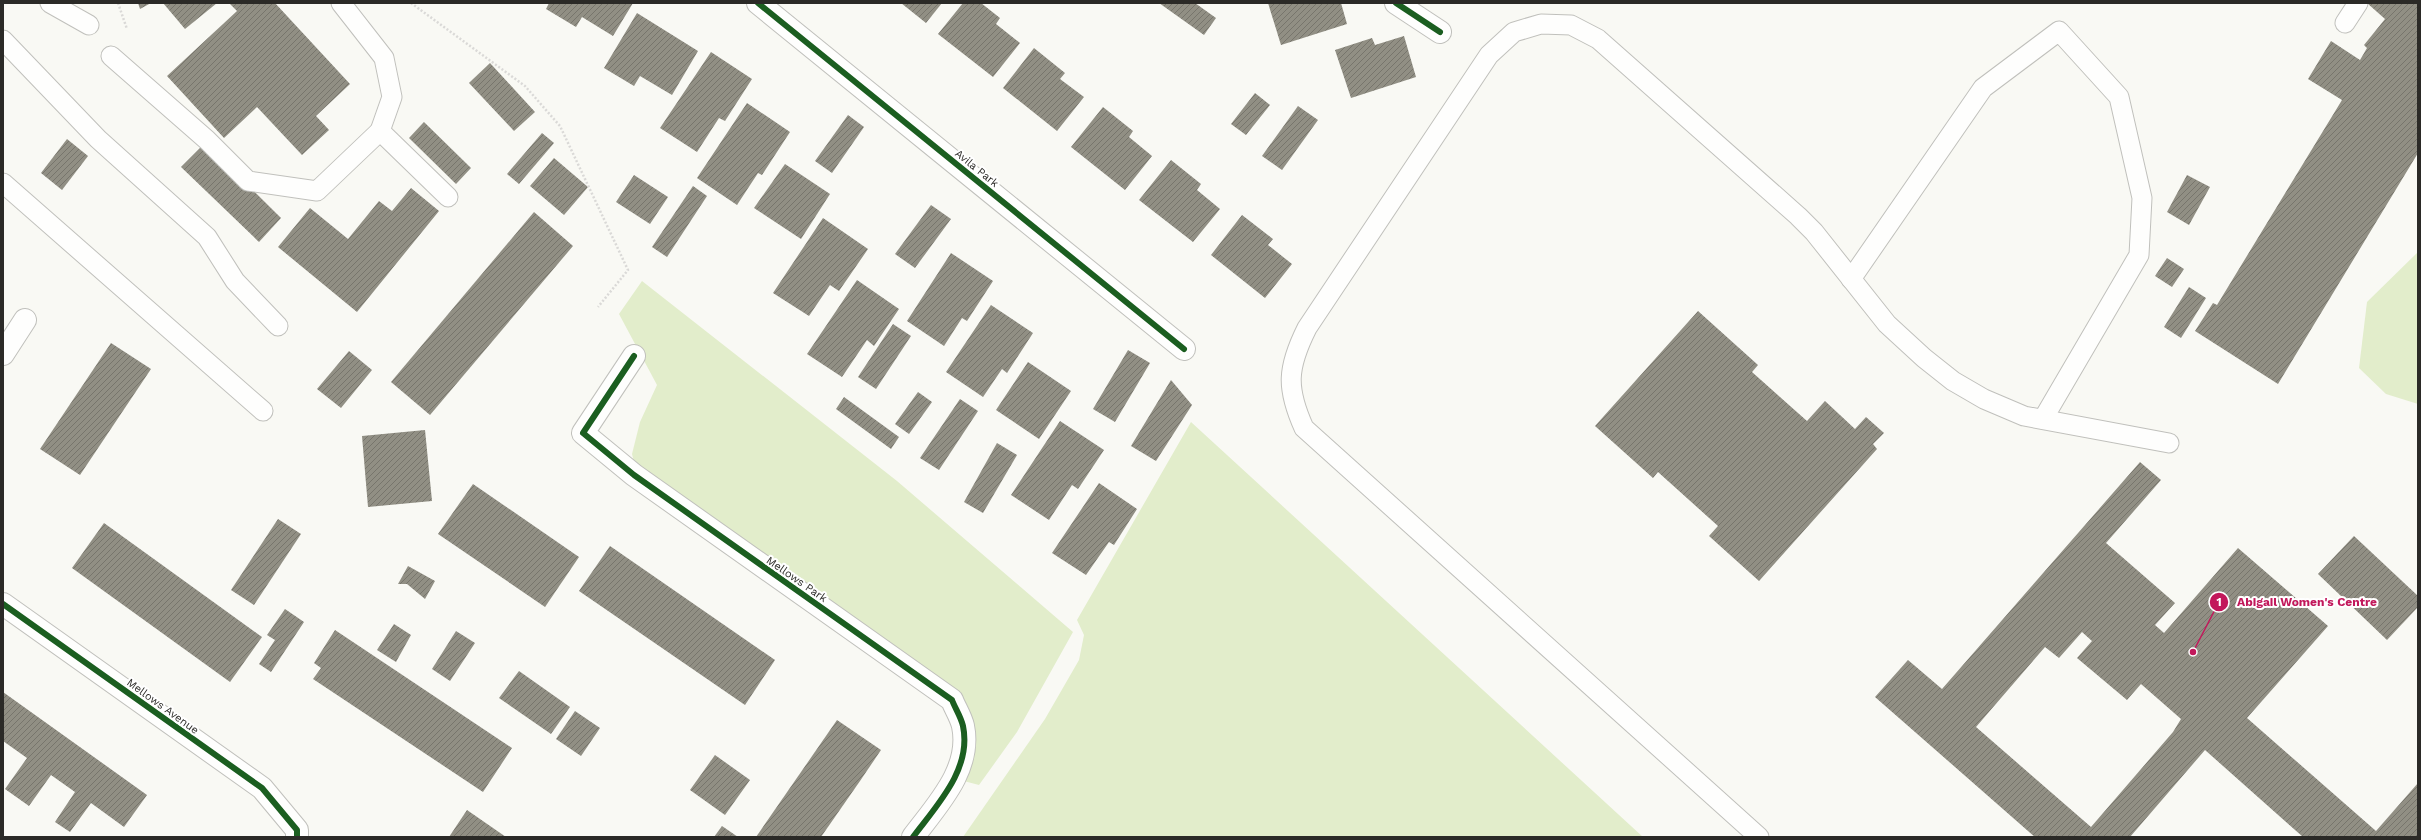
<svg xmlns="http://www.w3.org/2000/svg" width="2421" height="840" viewBox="0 0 2421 840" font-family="'Work Sans',sans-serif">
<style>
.green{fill:#e2edcb}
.building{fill:url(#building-hatch);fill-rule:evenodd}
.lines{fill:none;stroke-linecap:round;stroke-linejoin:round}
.lane-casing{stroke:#c0c0bc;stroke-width:21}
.street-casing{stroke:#c0c0bc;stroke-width:24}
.path{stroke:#dad9d7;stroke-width:2.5;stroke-dasharray:2 2;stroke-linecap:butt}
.lane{stroke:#fefefd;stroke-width:19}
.street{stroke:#fefefd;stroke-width:22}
.cycleway-casing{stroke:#fff;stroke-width:8}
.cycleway{stroke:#1b5e20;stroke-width:6}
.labels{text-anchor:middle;stroke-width:4;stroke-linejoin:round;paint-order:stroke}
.street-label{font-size:11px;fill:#2b2a27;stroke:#fff}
.leader{fill:none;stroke:#c2185b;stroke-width:1.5}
.callout-dot{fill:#c2185b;stroke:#fff;stroke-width:1.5}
.mark-label{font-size:12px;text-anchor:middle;font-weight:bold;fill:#fff}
.callout-label{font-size:12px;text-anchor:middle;font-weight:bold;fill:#c2185b;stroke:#fff;stroke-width:4;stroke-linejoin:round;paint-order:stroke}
</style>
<defs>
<pattern id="building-hatch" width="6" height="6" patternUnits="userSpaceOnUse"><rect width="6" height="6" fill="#918f84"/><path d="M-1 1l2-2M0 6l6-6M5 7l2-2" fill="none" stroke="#77756c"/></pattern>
</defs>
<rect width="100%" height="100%" fill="#f9f9f4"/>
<g class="green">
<polygon points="2418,252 2418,404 2386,394 2359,368 2367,302"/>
<polygon points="642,281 897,481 1073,632 1017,732 979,785 956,779 953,699 637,474 632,454 640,422 657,385 619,314"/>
<polygon points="1191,422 1643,837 963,837 1045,719 1079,660 1084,635 1077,620"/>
</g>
<g class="building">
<polygon points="138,3 151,3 140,9"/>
<polygon points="163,3 217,3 185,29"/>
<polygon points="229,3 275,3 350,84 316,116 329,130 302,155 257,107 224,138 167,76 237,11"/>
<polygon points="549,3 633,3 613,36 582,17 576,27 546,9"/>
<polygon points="901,3 942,3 926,23"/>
<polygon points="963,3 981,3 1000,18 996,24 1020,43 993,77 938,34"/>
<polygon points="1159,3 1195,3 1216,18 1204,35"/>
<polygon points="1268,3 1341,3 1347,24 1281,45"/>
<polygon points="2367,3 2418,3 2418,153 2278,384 2195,331 2213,303 2217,305 2342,100 2308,79 2331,41 2360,60 2367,48 2364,45 2385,19"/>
<polygon points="637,13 698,51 672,95 640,76 634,86 604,68"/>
<polygon points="1404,36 1416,77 1351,98 1335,50 1372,38 1375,45"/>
<polygon points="1034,48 1065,73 1060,79 1084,97 1057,131 1003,88"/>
<polygon points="711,52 752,79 725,121 719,118 697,152 660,128"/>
<polygon points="490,63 535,112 514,131 469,83"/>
<polygon points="1255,93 1270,105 1246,135 1231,124"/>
<polygon points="747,103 790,132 762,175 758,173 737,205 697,178"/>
<polygon points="1298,106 1318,120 1282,170 1262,156"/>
<polygon points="1103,107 1133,131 1129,137 1152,156 1125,190 1071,147"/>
<polygon points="848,115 864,127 832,173 815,161"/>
<polygon points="424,122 471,168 456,184 409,138"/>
<polygon points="542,133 554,143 519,184 507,174"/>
<polygon points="67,139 88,156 62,190 41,173"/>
<polygon points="205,143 281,218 259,242 181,167"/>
<polygon points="554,158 588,187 564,215 530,186"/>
<polygon points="1171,160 1201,184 1197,190 1220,209 1193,242 1139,200"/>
<polygon points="785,164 830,194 801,239 754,208"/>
<polygon points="634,175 668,197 650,224 616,202"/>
<polygon points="2187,175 2210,187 2189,225 2167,212"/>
<polygon points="693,186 707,196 667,257 652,247"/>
<polygon points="411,188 439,211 357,312 278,247 310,208 348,239 379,201 392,211"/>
<polygon points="931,205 951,219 915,268 895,254"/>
<polygon points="534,212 573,246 430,415 391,382"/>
<polygon points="1242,215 1273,239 1268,245 1292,264 1265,298 1211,255"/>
<polygon points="823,218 868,249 839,291 830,285 809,316 773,293"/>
<polygon points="951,253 993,281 967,321 962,318 944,346 907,321"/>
<polygon points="2167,258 2184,269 2172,287 2155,276"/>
<polygon points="857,280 899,309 874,346 867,340 842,377 807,354"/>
<polygon points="2189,287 2206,298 2181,338 2164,327"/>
<polygon points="991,305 1033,333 1007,373 1002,369 983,397 946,372"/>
<polygon points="1698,311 1758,365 1752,372 1807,421 1825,401 1855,429 1866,417 1884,433 1873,444 1877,449 1759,581 1709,536 1718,526 1658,472 1653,478 1595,426"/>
<polygon points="893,324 911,336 876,389 858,377"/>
<polygon points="111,343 151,369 80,475 40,449"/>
<polygon points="1128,350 1150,363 1115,422 1093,409"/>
<polygon points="349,351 372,370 341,408 317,389"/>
<polygon points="1028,362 1071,391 1039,439 996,410"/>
<polygon points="1171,380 1192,405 1156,461 1131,446"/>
<polygon points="918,392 932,402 909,434 895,424"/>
<polygon points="844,397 899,437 891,449 836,409"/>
<polygon points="960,399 978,411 939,470 920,458"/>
<polygon points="1060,421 1104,450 1078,489 1072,485 1049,520 1011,495"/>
<polygon points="425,430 432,501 368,507 362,436"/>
<polygon points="997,443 1017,455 983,513 964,502"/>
<path d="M2140,462L2161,480L2106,543L2175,603L2155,625L2164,633L2238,548L2328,626L2247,718L2376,831L2418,783V837H2303L2205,750L2130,837H2035L1875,697L1908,660L1942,689ZM2082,632L2092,641L2077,658L2127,700L2141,684L2181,719L2173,732L2091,827L1976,727L2045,647L2059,658Z"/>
<polygon points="1099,483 1137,509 1114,545 1109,542 1086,575 1052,553"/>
<polygon points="473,484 579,557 545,607 438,534"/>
<polygon points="278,519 301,534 254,605 231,590"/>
<polygon points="104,523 262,637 230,682 72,568"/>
<polygon points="2354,536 2418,596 2418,607 2387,640 2318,574"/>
<polygon points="610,546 775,660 745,705 579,591"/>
<polygon points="408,566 435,581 425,599 407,584 398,584"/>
<polygon points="285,609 304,622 271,672 259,664 275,640 267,635"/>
<polygon points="394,624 411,635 396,662 377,650"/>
<polygon points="335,630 512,748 483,792 313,679 321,668 314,663"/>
<polygon points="456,631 475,643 450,681 432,669"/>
<polygon points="519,671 570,707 551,734 499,698"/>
<polygon points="3,692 147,795 124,827 91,803 70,832 55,822 75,792 51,775 29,806 5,789 27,758 3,741"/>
<polygon points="575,711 600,728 581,756 556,739"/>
<polygon points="837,720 881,750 860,781 821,837 756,837"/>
<polygon points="715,755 750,780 725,815 690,790"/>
<polygon points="467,810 506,837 449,837"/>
<polygon points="722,826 738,837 714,837"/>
</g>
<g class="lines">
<g class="lane-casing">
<g id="lane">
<polyline points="50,3 89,25"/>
<polyline points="341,3 384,58 392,97 380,131 448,197"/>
<polyline points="2345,23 2358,3"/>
<polyline points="3,40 98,139 207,237 235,281 278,326"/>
<polyline points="111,56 207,140 248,181 317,191 380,131"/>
<polyline points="3,183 263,411"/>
<polyline points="1851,279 1983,88 2059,31 2119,97 2142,198 2139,255 2043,419"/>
<path d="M1759,837L1304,428C1286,388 1287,368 1307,328L1489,55L1514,32L1541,24L1571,25L1598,39L1798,216L1814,232L1887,324L1924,358L1953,381L1984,399L2024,416L2169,443"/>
</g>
</g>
<g class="street-casing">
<g id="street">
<polyline points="758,3 1184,349"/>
<polyline points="1396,3 1440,32"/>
<polyline points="3,354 25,320"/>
<path d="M634,356L583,433L634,475L952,700C955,708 961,717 963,726C972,769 937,805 913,837"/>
<polyline points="3,604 262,788 297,830 297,837"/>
</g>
</g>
<g class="path">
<polyline points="118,3 127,29"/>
<polyline points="411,3 525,86 560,126 628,270 598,307"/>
</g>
<use href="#lane" class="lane"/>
<use href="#street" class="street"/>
<g class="cycleway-casing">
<g id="cycleway">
<polyline points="758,3 1184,349"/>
<polyline points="1396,3 1440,32"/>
<path d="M634,356L583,433L634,475L952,700C955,708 961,717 963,726C972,769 937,805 913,837"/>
<polyline points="3,604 262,788 297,830 297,837"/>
</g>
</g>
<use href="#cycleway" class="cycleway"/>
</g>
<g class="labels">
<g class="street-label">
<text transform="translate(977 168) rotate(39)" y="4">Avila Park</text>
<text transform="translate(797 579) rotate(35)" y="4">Mellows Park</text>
<text transform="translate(163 706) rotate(36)" y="4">Mellows Avenue</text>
</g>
</g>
<path class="leader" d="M2193 652L2219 602"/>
<g class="callout-dot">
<circle cx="2193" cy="652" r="4"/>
<circle cx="2219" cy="602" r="10"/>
</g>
<g class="mark-label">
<text x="2219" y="606">1</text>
</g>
<g class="callout-label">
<text x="2307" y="606">Abigail Women's Centre</text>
</g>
<rect width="2421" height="840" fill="none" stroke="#2b2a27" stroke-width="8"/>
</svg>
